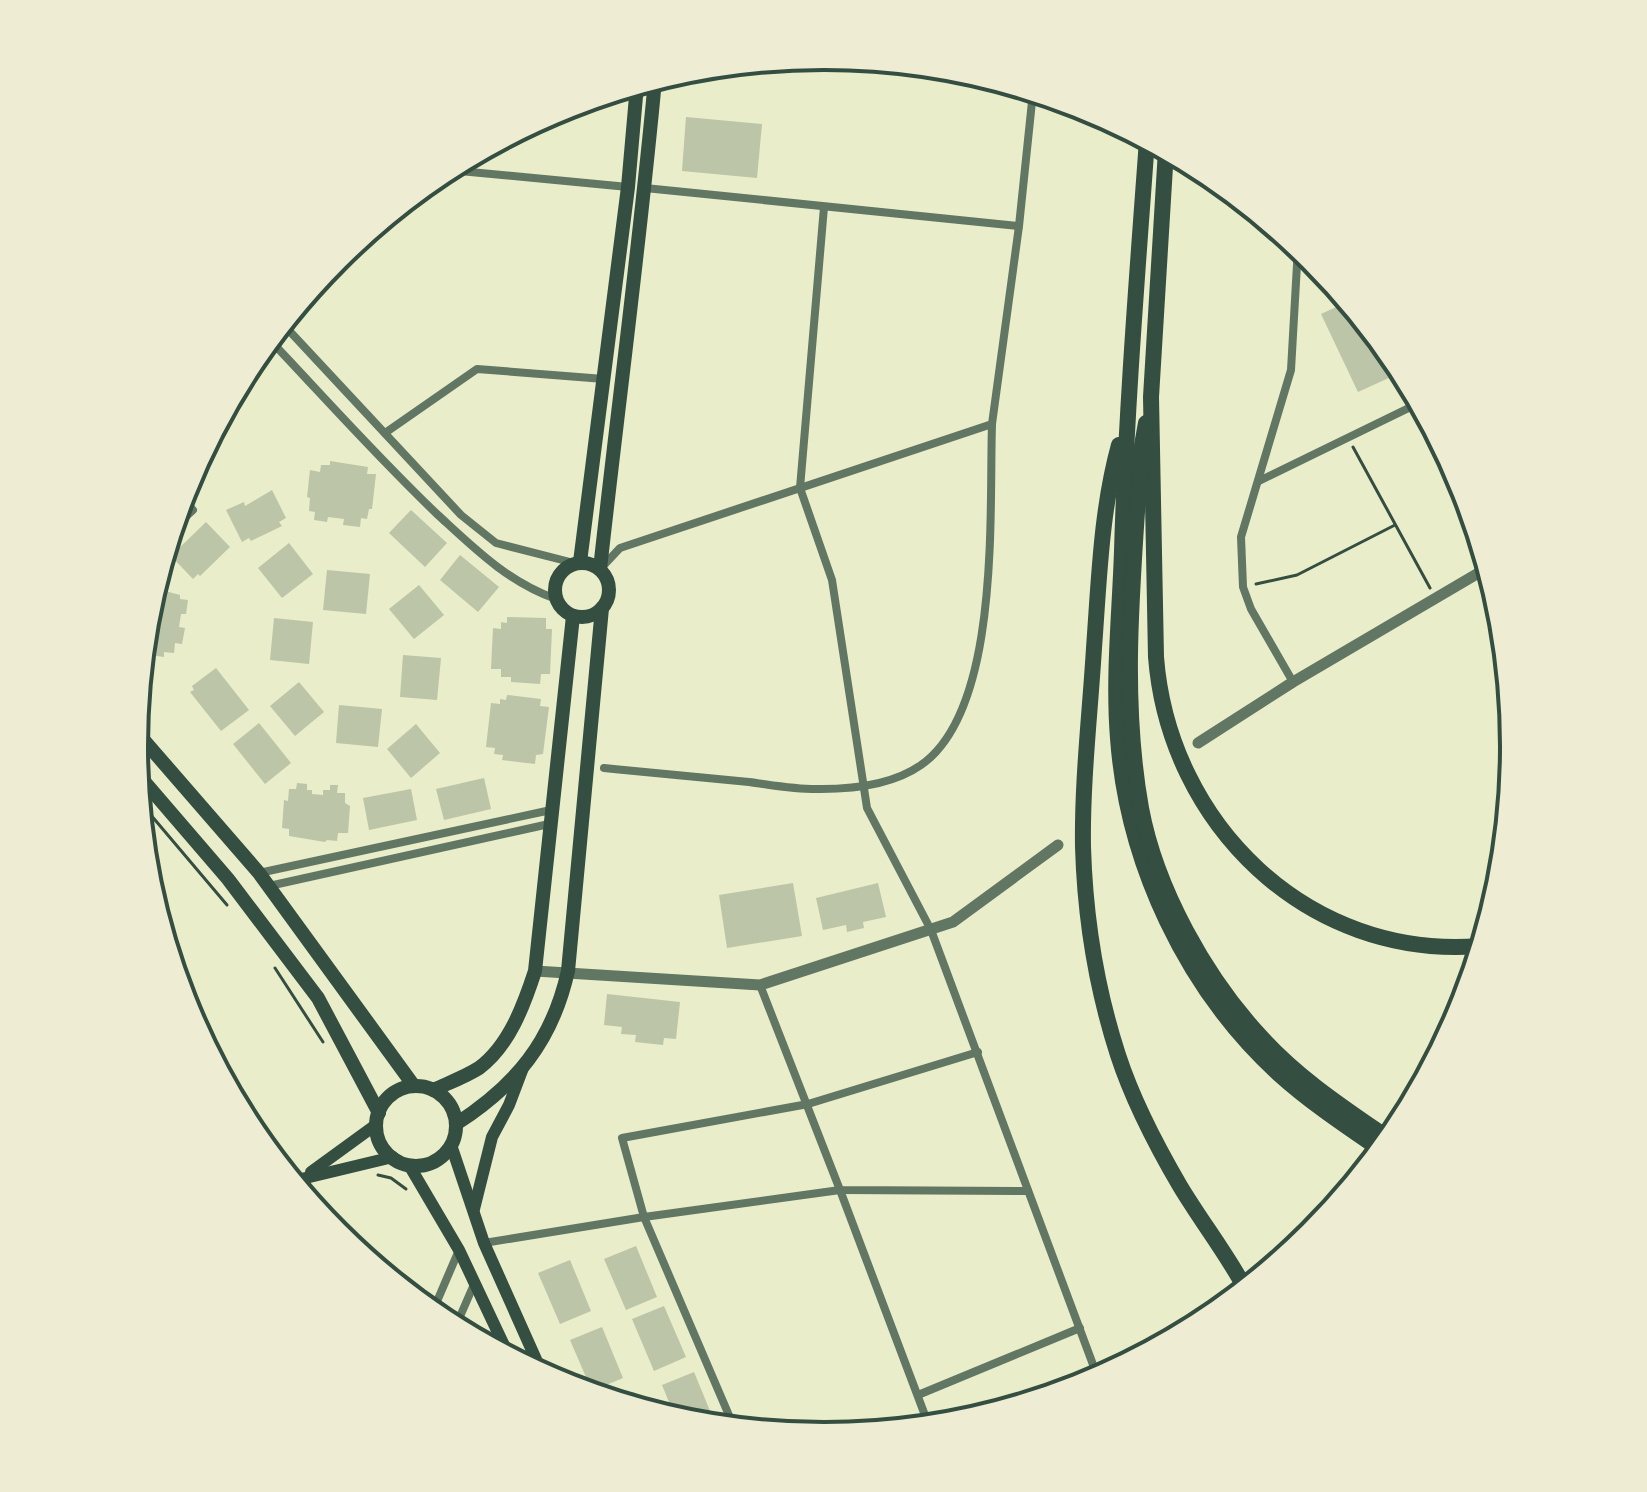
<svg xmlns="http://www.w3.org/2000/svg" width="1647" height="1492" viewBox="0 0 1647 1492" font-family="'Fira Sans Condensed',sans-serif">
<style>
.building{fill:#bcc5a7}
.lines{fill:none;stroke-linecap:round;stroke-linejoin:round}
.path{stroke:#344e41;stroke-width:3}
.minor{stroke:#617663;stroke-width:8}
.tertiary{stroke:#617663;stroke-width:11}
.secondary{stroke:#344e41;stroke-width:12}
.primary{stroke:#344e41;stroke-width:14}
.motorway{stroke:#344e41;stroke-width:16}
.rim{fill:none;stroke:#344e41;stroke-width:4}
</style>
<rect width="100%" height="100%" fill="#e9edc9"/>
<g class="building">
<polygon points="686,117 762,124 757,178 682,171"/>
<polygon points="1347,302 1402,372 1358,392 1321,314"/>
<polygon points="330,461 368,467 367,474 376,474 372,509 369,509 367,519 361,518 360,527 343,525 344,519 328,517 327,522 314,520 315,512 309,511 310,498 307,497 310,470 320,472 321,465 330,465"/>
<polygon points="272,490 286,518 279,522 282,526 251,541 249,538 242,542 226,510 244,502 245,506"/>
<polygon points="411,510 447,543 425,567 389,533"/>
<polygon points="206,522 230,547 200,576 198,574 193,579 171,556"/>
<polygon points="289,543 313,574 282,598 258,568"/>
<polygon points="460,555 499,587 478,612 440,580"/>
<polygon points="327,570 370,574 366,614 323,610"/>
<polygon points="419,585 444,615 414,639 389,609"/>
<polygon points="154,588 180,595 180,599 188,600 186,614 181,614 179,627 185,628 182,644 175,643 174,653 164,652 164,657 143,654 147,611"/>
<polygon points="507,617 546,618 546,629 552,629 550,674 541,674 540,684 511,682 511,677 501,677 501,669 491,669 493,628 501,629 501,622 507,623"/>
<polygon points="274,618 313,622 309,664 270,660"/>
<polygon points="403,655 441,658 437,700 400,697"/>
<polygon points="216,668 249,710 221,731 190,692 194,690 192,686"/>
<polygon points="299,682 324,712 295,736 270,706"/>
<polygon points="507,695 541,699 540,706 549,707 543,754 536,755 535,764 502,760 503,755 494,754 495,748 486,747 491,703 500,704 500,699 506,700"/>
<polygon points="339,705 382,709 378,747 336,743"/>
<polygon points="259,723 291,763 265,784 233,744"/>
<polygon points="416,724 440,753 411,778 387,749"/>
<polygon points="484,778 491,809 444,820 436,789"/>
<polygon points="297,783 307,784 307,790 312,790 312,794 323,795 323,790 330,790 330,785 338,785 337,793 345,793 345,803 350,806 348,833 338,833 337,841 327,840 325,842 289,836 289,829 282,828 284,800 288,801 289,789 296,789"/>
<polygon points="411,789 417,820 369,830 363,798"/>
<polygon points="793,883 802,936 727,948 719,895"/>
<polygon points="878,883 886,917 863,922 864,928 847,932 846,925 823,930 816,898"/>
<polygon points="607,994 680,1002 676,1039 664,1038 663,1045 635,1042 636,1035 621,1034 622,1027 604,1025"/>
<polygon points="636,1246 657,1297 626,1310 604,1259"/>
<polygon points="570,1260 591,1311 560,1324 538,1273"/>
<polygon points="664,1306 686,1357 654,1371 632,1319"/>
<polygon points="602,1327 623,1378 592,1391 570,1340"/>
<polygon points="694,1372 715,1423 711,1425 676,1419 662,1385"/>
<polygon points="634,1392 641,1408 614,1400"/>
</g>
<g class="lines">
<g class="path">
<polyline points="1353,447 1430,588"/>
<polyline points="1256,584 1297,575 1395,525"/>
<polyline points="139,801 227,905"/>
<polyline points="275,968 323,1042"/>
<polyline points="378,1175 391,1178 406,1189"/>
</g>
<g class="minor">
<polyline points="438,174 449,170 628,187"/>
<polyline points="645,188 1019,226"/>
<polyline points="824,207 800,488 832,580 867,808 931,930 1098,1378"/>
<polyline points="282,323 461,515 496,543 574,563"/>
<path d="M269,339C325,398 379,459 438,515C475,549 508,582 556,599"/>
<polyline points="385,433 477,369 604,379"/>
<polyline points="1259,481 1419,403"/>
<polyline points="172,529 193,510 182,497"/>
<polyline points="603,566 620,548 992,424 1019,226 1033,92"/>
<polyline points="1293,682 1251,609 1243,587 1241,537 1291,370 1298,247"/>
<path d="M604,768C652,773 700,777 749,782C772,785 797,790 821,789C853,789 894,784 921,765C1001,709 989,512 992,424"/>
<polyline points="259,873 551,810"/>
<polyline points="269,886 549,824"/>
<polyline points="760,985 840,1190 1028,1191"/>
<polyline points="484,1243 644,1217 734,1427"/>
<polyline points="432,1313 459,1250"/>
<polyline points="455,1328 475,1282"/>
<polyline points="918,1395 1080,1328"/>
<polyline points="929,1426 840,1190 644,1217 622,1138 808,1104 978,1052"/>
</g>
<g class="tertiary">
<polyline points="1198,743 1293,682 1487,568"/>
<polyline points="535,971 760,985 953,922 1058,845"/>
</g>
<g class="secondary">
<polyline points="451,1145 484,1243 543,1375"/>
<polyline points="409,1165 459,1250 509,1356"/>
<polyline points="311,1172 377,1124"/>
<polyline points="293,1181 393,1157"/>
<polyline points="474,1209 492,1137 509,1105 523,1068"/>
</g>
<g class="primary">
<polyline points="580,562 628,187 637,85"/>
<circle cx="582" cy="590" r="27"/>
<path d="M600,569C618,406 640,243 655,80"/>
<polyline points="135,730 259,873 414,1086"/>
<polyline points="136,772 228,879 318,998 379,1113"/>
<circle cx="416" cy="1126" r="40"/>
<path d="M433,1090C448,1083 465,1077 479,1068C509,1046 524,1005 535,971L573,616"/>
<path d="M456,1124C516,1085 552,1042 568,971L602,608"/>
</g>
<g class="motorway">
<path d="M1147,140C1137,277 1126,414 1122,551C1120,613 1113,676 1118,738C1127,863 1186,989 1279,1074C1310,1102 1346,1126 1381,1150"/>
<path d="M1166,150L1151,397L1156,657C1169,824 1308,960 1480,946"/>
<path d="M1146,423L1141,451C1134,569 1120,691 1141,808C1156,889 1206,978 1261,1037C1298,1078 1344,1108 1389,1139"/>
<path d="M1119,445C1101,510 1099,581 1094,648C1090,714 1082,781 1083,847C1085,916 1097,990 1118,1055C1133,1101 1156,1145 1180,1186C1201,1221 1226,1253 1245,1288"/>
</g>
</g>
<path d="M0 0H1647V1492H0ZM148 746a676 676 0 1 1 1352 0a676 676 0 1 1-1352 0Z" fill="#eeecd3" fill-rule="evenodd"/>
<path class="rim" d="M148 746a676 676 0 1 1 1352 0a676 676 0 1 1-1352 0Z"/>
</svg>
